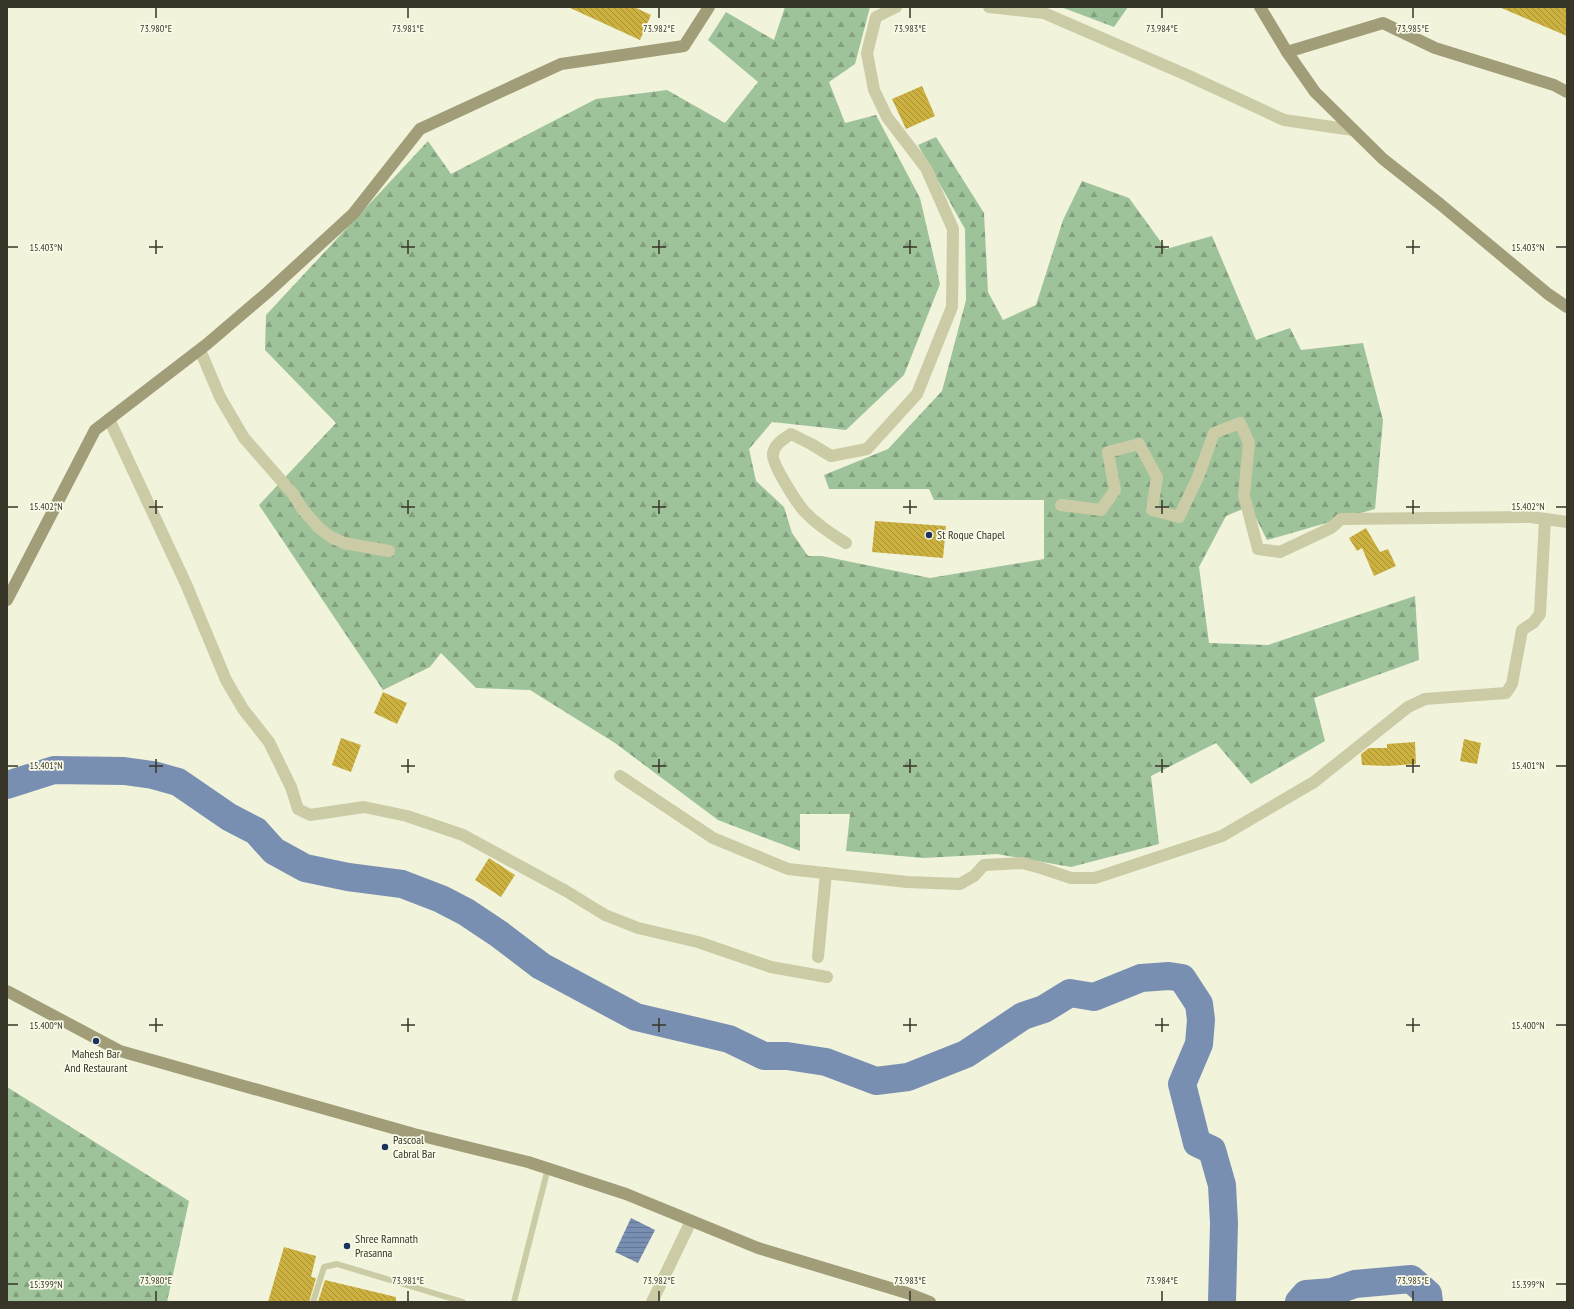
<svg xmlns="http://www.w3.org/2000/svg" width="1574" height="1309" viewBox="0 0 1574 1309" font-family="'PT Sans Narrow',sans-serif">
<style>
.forest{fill:url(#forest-firs)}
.water{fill:url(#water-rules)}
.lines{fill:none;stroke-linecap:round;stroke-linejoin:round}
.river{stroke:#798fb2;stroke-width:28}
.building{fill:url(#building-back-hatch)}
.lane{stroke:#cbcca6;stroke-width:6}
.street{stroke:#cbcca6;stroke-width:12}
.secondary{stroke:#a09d78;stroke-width:12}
.ticks{fill:none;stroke:#383628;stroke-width:1.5}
.poi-dot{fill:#1b335c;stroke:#f9fae8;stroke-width:1.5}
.labels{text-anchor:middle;stroke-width:3.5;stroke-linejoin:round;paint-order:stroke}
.poi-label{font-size:12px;fill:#383628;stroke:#f9fae8;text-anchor:start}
.ticks-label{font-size:10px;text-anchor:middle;fill:#383628;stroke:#f9fae8;stroke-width:3.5;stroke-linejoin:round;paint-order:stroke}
</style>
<defs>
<pattern id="forest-firs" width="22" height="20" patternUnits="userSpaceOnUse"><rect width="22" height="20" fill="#9ec39a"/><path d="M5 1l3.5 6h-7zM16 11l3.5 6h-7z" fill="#829f7e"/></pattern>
<pattern id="water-rules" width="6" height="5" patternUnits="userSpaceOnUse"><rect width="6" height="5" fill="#798fb2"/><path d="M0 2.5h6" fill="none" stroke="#647691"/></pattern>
<pattern id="building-back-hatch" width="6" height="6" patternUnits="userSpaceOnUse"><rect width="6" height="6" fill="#ccb141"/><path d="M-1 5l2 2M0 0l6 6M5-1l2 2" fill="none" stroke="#a79136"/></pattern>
</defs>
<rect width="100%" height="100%" fill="#f1f3db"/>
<g class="forest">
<polygon points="785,7 870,7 855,64 829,82 845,123 876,115 920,198 940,284 904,375 846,430 772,422 749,449 756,481 784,507 792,533 808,556 822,556 930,578 1044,559 1044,500 934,500 929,489 829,489 824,475 888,449 942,391 966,300 965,229 918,145 936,137 984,213 988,292 1003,320 1036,305 1063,220 1082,181 1129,198 1166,249 1212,236 1256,340 1290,328 1301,350 1363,343 1383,420 1375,509 1267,540 1250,506 1226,516 1199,567 1209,643 1268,645 1415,596 1419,660 1314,698 1325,741 1251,784 1216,743 1151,776 1159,844 1071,867 997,854 923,858 846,851 850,814 800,814 800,851 718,820 615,743 530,690 476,688 441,653 430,667 383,690 259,505 336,423 265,350 266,315 428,141 451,174 596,99 667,90 725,123 758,82 708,40 726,12 774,40"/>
<polygon points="1061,7 1128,7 1114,27"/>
<polygon points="7,1087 189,1201 167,1302 7,1302"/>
</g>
<polygon class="water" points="631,1218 655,1230 638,1263 615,1252"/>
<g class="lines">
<g class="river">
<polyline points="7,785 54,770 124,771 153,775 178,782 229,817 256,831 274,851 305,868 348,877 402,884 441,899 466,912 499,934 541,966 636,1017 729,1039 764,1056 787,1056 826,1062 876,1081 908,1077 966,1054 1023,1016 1044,1009 1070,993 1094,997 1141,978 1169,976 1182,978 1199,1004 1201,1020 1199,1044 1182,1084 1197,1143 1212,1150 1222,1185 1224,1223 1222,1302"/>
<polyline points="1299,1302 1306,1294 1332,1292 1355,1284 1411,1279 1428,1294 1429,1302"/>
</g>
</g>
<g class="building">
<polygon points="568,7 634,7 651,15 640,40"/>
<polygon points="1499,7 1567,7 1567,36"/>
<polygon points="922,86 935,116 906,129 892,99"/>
<polygon points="875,521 946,526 943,558 872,552"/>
<polygon points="1366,528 1380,552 1388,549 1396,566 1374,576 1362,548 1357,551 1349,538"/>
<polygon points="383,692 407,703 397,724 374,713"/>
<polygon points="341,738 361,745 351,772 332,765"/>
<polygon points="1464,739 1481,743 1477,764 1460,761"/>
<polygon points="1415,742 1416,764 1388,766 1362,765 1361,754 1369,748 1387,748 1387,744"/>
<polygon points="489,858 515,875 501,897 475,880"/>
<polygon points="284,1247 316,1256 311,1277 316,1278 309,1302 268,1302"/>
<polygon points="325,1280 396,1297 396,1302 318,1302"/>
</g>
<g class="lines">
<g class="lane">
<polyline points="313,1302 324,1267 337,1264 463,1302"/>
<polyline points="514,1302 548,1168"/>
</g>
<g class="street">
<polyline points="989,7 1044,13 1189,76 1284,120 1353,130"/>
<polyline points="200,350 220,397 244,438 293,494 303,510 319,528 331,537 344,543 389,551"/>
<polyline points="109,419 186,584 226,680 243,709 269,742 291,787 298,809 310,815 364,807 407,816 463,835 566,891 605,915 638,928 698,942 771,967 827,977"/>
<polyline points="1061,505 1101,510 1115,490 1108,452 1139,444 1157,477 1152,510 1179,517 1198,477 1214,433 1240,423 1249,443 1244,495 1258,549 1280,552 1331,528 1341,519 1531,517 1567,522"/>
<path d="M846,543C831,534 816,524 804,511C797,503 771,463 773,454C774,444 784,439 791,434L811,444L831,456L867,449L917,394L952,307L953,229L926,168L887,117L874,90L867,53L876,17L896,7"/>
<polyline points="620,776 713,838 788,869 907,882 960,884 974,876 984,865 1022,863 1041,868 1071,878 1095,878 1222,836 1314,782 1408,707 1425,699 1506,693 1512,684 1522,630 1533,623 1540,614 1545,519"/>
<polyline points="818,957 826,873"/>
<polyline points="652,1302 691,1221"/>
</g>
<g class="secondary">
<polyline points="1260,7 1287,52 1315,92 1383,159 1440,204 1548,294 1567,307"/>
<polyline points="1287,52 1383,23 1435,48 1554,85 1567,92"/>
<polyline points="7,600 95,430 207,344 268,292 353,214 420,129 561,64 684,46 709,7"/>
<polyline points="7,991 120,1051 414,1134 528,1162 626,1194 758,1248 907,1293 930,1302"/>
</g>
</g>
<path class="ticks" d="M156,8V18M408,8V18M659,8V18M910,8V18M1162,8V18M1413,8V18M156,240V254M408,240V254M659,240V254M910,240V254M1162,240V254M1413,240V254M8,247H18M149,247H163M401,247H415M652,247H666M903,247H917M1155,247H1169M1406,247H1420M1556,247H1566M156,500V514M408,500V514M659,500V514M910,500V514M1162,500V514M1413,500V514M8,507H18M149,507H163M401,507H415M652,507H666M903,507H917M1155,507H1169M1406,507H1420M1556,507H1566M156,759V773M408,759V773M659,759V773M910,759V773M1162,759V773M1413,759V773M8,766H18M149,766H163M401,766H415M652,766H666M903,766H917M1155,766H1169M1406,766H1420M1556,766H1566M156,1018V1032M408,1018V1032M659,1018V1032M910,1018V1032M1162,1018V1032M1413,1018V1032M8,1025H18M149,1025H163M401,1025H415M652,1025H666M903,1025H917M1155,1025H1169M1406,1025H1420M1556,1025H1566M8,1284H18M1556,1284H1566M156,1291V1301M408,1291V1301M659,1291V1301M910,1291V1301M1162,1291V1301M1413,1291V1301"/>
<g class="poi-dot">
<circle cx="929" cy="535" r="4"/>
<circle cx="96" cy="1041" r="4"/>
<circle cx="385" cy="1147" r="4"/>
<circle cx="347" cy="1246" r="4"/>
</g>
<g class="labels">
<g class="poi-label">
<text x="937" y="539">St Roque Chapel</text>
<text x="96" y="1058" text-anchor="middle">Mahesh Bar<tspan x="96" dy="14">And Restaurant</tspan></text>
<text x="393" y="1144">Pascoal<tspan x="393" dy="14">Cabral Bar</tspan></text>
<text x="355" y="1243">Shree Ramnath<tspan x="355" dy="14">Prasanna</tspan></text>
</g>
</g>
<g class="ticks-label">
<text x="156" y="32">73.980°E</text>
<text x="408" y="32">73.981°E</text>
<text x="659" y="32">73.982°E</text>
<text x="910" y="32">73.983°E</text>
<text x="1162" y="32">73.984°E</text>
<text x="1413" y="32">73.985°E</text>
<text x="46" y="251">15.403°N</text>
<text x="1528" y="251">15.403°N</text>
<text x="46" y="510">15.402°N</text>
<text x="1528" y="510">15.402°N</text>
<text x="46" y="769">15.401°N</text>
<text x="1528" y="769">15.401°N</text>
<text x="46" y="1029">15.400°N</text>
<text x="1528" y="1029">15.400°N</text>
<text x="156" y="1284">73.980°E</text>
<text x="408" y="1284">73.981°E</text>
<text x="659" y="1284">73.982°E</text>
<text x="910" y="1284">73.983°E</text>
<text x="1162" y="1284">73.984°E</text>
<text x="1413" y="1284">73.985°E</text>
<text x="46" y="1288">15.399°N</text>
<text x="1528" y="1288">15.399°N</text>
</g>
<rect width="1574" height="1309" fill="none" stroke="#383628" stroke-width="16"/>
</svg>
